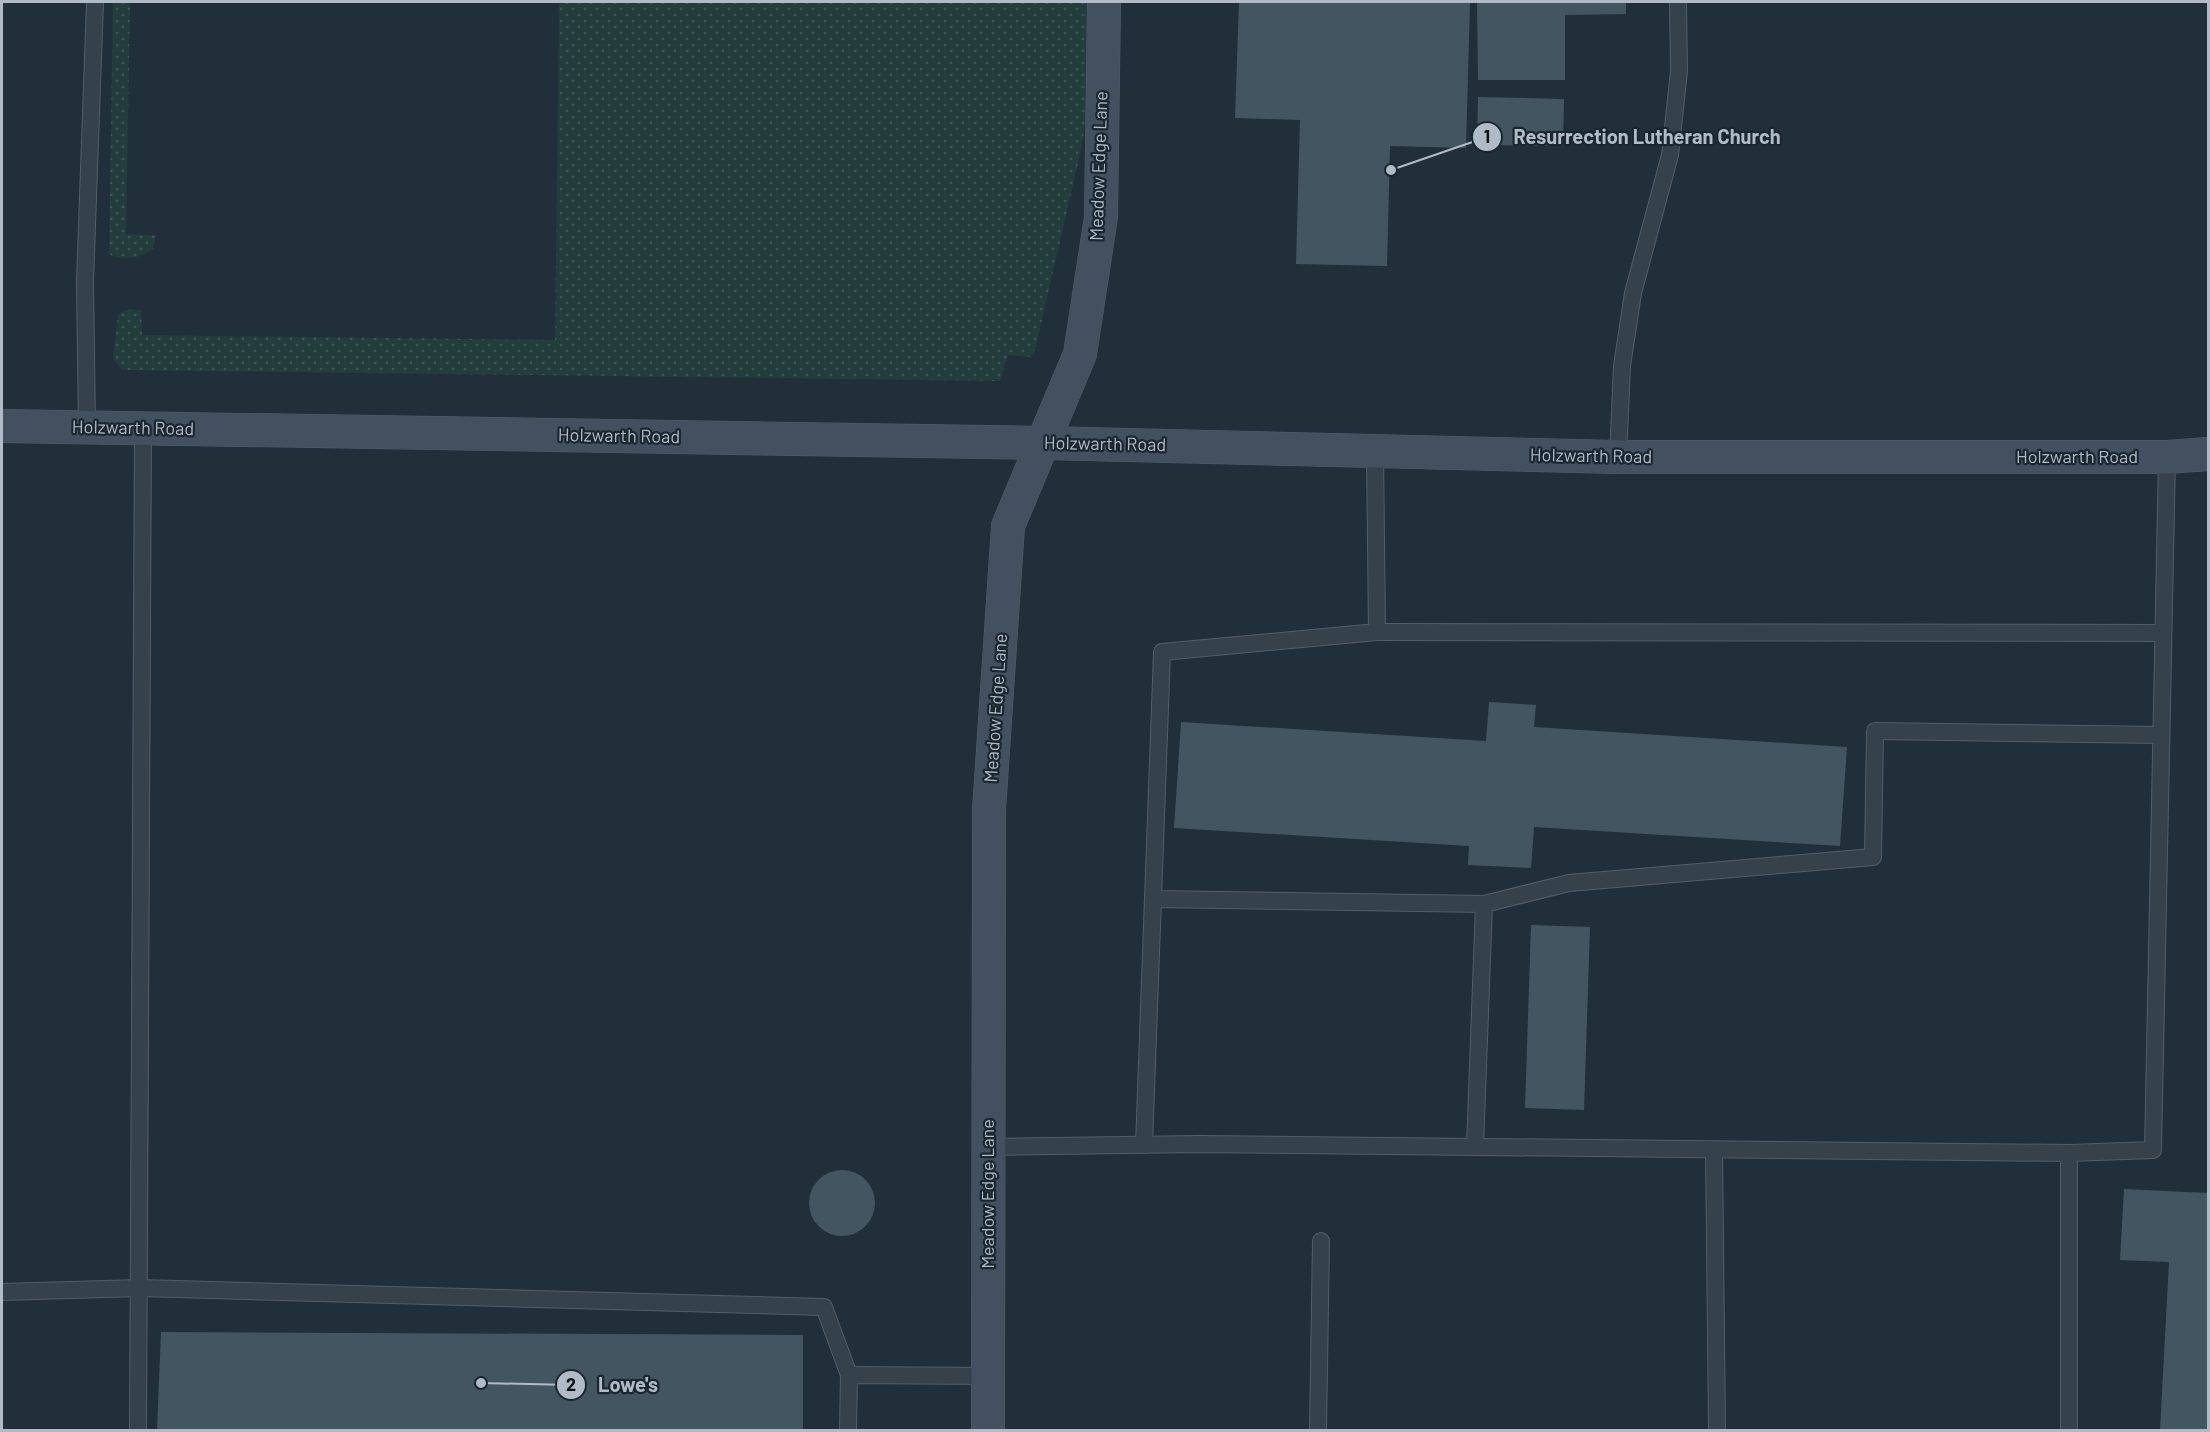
<svg xmlns="http://www.w3.org/2000/svg" width="2210" height="1432" viewBox="0 0 2210 1432" font-family="Barlow,sans-serif">
<style>
.grass{fill:url(#grass-dots)}
.building{fill:#445562}
.lines{fill:none;stroke-linecap:round;stroke-linejoin:round}
.lane-casing{stroke:#535e69;stroke-width:18}
.secondary-casing{stroke:#535e69;stroke-width:34}
.lane{stroke:#35414b;stroke-width:16}
.secondary{stroke:#43505f;stroke-width:33}
.labels{text-anchor:middle;stroke-width:4.5;stroke-linejoin:round;paint-order:stroke}
.street-label{font-size:18px;fill:#b0bbc7;stroke:#1a2630}
.leader{fill:none;stroke:#b0bbc7;stroke-width:2}
.callout-dot{fill:#b0bbc7;stroke:#1a2630;stroke-width:2}
.mark-label{font-size:18px;text-anchor:middle;font-weight:bold;fill:#111}
.callout-label{font-size:20px;text-anchor:middle;font-weight:bold;fill:#b0bbc7;stroke:#1a2630;stroke-width:4.5;stroke-linejoin:round;paint-order:stroke}
</style>
<defs>
<pattern id="grass-dots" width="8" height="8" patternUnits="userSpaceOnUse" patternTransform="scale(1.5)"><rect width="8" height="8" fill="#233c3c"/><path d="M2 2h.1M6 6h.1" fill="none" stroke="#405657" stroke-width="1.8" stroke-linecap="round"/></pattern>
</defs>
<rect width="100%" height="100%" fill="#212f3b"/>
<g class="grass">
<path d="M113,2H130L126,234L156,235L153,248C143,258 122,262 109,254Z"/>
<path d="M559,2H1087L1086,117L1081,150L1035,350L1030,357L1008,355L1000,381L123,370L113,359L118,315C124,309 132,309 141,310L142,335L555,340Z"/>
</g>
<g class="building">
<polygon points="1239,2 1470,2 1466,148 1390,146 1387,266 1296,264 1300,120 1235,118"/>
<polygon points="1477,2 1626,2 1626,14 1565,15 1565,80 1478,80"/>
<polygon points="1478,97 1564,99 1563,146 1477,145"/>
<polygon points="1489,702 1536,705 1534,727 1847,747 1840,846 1534,827 1531,868 1468,865 1469,846 1174,828 1181,722 1486,741"/>
<polygon points="1531,925 1590,927 1584,1110 1525,1108"/>
<circle cx="842" cy="1203" r="33"/>
<polygon points="2124,1189 2208,1193 2208,1430 2160,1430 2169,1262 2120,1260"/>
<polygon points="161,1332 803,1335 803,1430 157,1430"/>
</g>
<g class="lines">
<g class="lane-casing">
<g id="lane">
<polyline points="87,428 85,281 95,2"/>
<polyline points="1618,457 1622,366 1633,293 1670,155 1679,71 1678,2"/>
<polyline points="1377,632 2163,633"/>
<polyline points="1153,899 1484,904"/>
<polyline points="1144,1145 1162,652 1377,632 1375,451"/>
<polyline points="988,1147 1199,1144 2069,1153 2069,1430"/>
<polyline points="1475,1147 1484,904 1569,883 1873,857 1875,731 2161,735"/>
<polyline points="1714,1150 1717,1430"/>
<polyline points="2069,1153 2153,1150 2167,457"/>
<polyline points="2,1292 140,1288 824,1307 849,1375"/>
<polyline points="138,1430 143,428"/>
<polyline points="848,1430 849,1375 988,1376"/>
<polyline points="1318,1430 1321,1241"/>
</g>
</g>
<g class="secondary-casing">
<g id="secondary">
<polyline points="2,426 1044,443 1618,457 2167,457 2208,454"/>
<polyline points="988,1430 989,810 1008,526 1080,354 1101,217 1104,2"/>
</g>
</g>
<use href="#lane" class="lane"/>
<use href="#secondary" class="secondary"/>
</g>
<g class="labels">
<g class="street-label">
<text transform="translate(1099 166) rotate(-88)" y="6">Meadow Edge Lane</text>
<text transform="translate(133 428) rotate(1)" y="6">Holzwarth Road</text>
<text transform="translate(619 436) rotate(1)" y="6">Holzwarth Road</text>
<text transform="translate(1105 444) rotate(1)" y="6">Holzwarth Road</text>
<text transform="translate(1591 456) rotate(1)" y="6">Holzwarth Road</text>
<text x="2077" y="463">Holzwarth Road</text>
<text transform="translate(996 708) rotate(-86)" y="6">Meadow Edge Lane</text>
<text transform="translate(988 1194) rotate(-90)" y="6">Meadow Edge Lane</text>
</g>
</g>
<path class="leader" d="M1391 170L1487 137M481 1383L571 1385"/>
<g class="callout-dot">
<circle cx="1391" cy="170" r="6"/>
<circle cx="481" cy="1383" r="6"/>
<circle cx="1487" cy="137" r="15"/>
<circle cx="571" cy="1385" r="15"/>
</g>
<g class="mark-label">
<text x="1487" y="143">1</text>
<text x="571" y="1391">2</text>
</g>
<g class="callout-label">
<text x="1647" y="144">Resurrection Lutheran Church</text>
<text x="628" y="1392">Lowe's</text>
</g>
<rect width="2210" height="1432" fill="none" stroke="#b0bbc7" stroke-width="6"/>
</svg>
